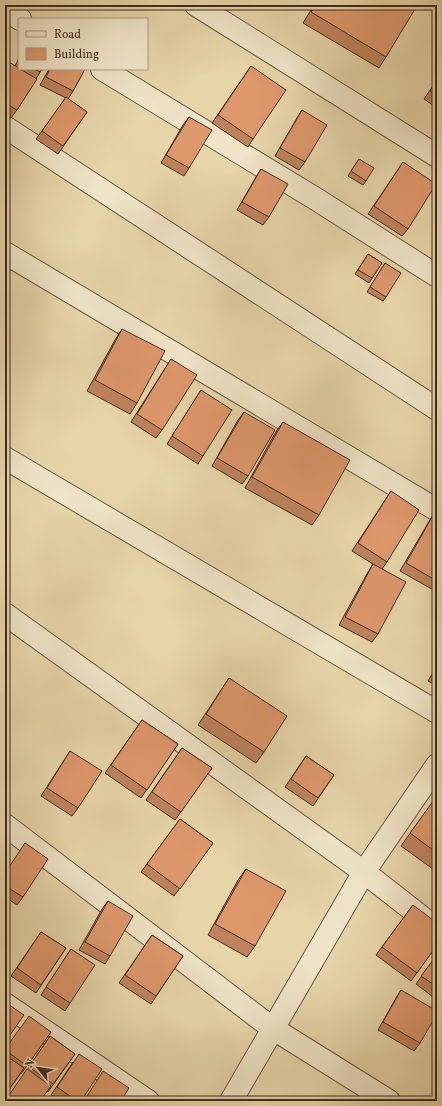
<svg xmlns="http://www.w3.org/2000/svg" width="442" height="1106" viewBox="0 0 442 1106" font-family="Vollkorn,serif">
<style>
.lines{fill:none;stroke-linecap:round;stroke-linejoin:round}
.street-casing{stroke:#695643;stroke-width:24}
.street{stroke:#efe4c7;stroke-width:22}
.wall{fill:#be835d;stroke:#3f2b21}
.building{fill:#dd986c;stroke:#3f2b21}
</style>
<rect width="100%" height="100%" fill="#e6d5a9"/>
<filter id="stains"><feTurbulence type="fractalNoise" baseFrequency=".005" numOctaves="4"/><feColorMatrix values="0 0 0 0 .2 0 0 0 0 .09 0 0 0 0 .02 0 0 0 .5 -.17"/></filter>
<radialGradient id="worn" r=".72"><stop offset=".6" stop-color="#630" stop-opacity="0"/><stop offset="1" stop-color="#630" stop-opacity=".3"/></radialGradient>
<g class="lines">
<g class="street-casing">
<g id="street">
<polyline points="196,5 437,156"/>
<polyline points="5,10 20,19"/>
<polyline points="102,69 316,199 437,276"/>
<polyline points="5,127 437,409"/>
<polyline points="5,253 437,510"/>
<polyline points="5,458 437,712"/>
<polyline points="5,614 364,872 437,929"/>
<polyline points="5,825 272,1028 389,1101"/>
<polyline points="5,1004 148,1101"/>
<polyline points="231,1101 364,872 437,765"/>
</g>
</g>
<use href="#street" class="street"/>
</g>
<g class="wall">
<polygon points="314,5 409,5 386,57 379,68 303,23"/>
<polygon points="19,58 19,69 42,69 17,110 11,118 5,114 5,60 15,66"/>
<polygon points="251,66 253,139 248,147 212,123"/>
<polygon points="49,69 85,69 73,91 68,99 87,112 58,154 36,139 66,98 40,85"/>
<polygon points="437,80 437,108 424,99"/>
<polygon points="302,110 305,162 299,170 275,156 297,118"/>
<polygon points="189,117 189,168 184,176 161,163 183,125"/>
<polygon points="359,159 366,181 363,185 348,176"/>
<polygon points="403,162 408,229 402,236 368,214"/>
<polygon points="261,169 269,217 263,225 237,210 256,177"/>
<polygon points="368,254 382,263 369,283 355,274"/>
<polygon points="385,263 386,297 383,301 367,292"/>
<polygon points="122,329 137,403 130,414 87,391 115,340"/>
<polygon points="171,359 162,430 156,438 131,422"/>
<polygon points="201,390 203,456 198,464 167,444"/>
<polygon points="244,412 248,476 242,484 212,466 238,420"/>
<polygon points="283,422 319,515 312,525 245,488 275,433"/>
<polygon points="391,491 387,562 382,569 378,634 372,642 339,625 368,572 373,564 352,551"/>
<polygon points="436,510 437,511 437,592 400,571 431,518"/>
<polygon points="437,666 437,686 428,681"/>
<polygon points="229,678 264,752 256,763 198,725"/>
<polygon points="142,720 178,744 141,798 105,773"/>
<polygon points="182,748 212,768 175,820 146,800"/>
<polygon points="70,751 78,808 72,816 41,796"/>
<polygon points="306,756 334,775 313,806 285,787"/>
<polygon points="437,796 437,872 401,846"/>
<polygon points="180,819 213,843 174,896 141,872"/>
<polygon points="246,869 255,946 247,957 208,935 238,880"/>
<polygon points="5,873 23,897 17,905 5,897"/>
<polygon points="108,901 110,956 105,964 79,950 102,909"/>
<polygon points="413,905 437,945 411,981 376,955"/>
<polygon points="41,932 66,948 36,993 11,976"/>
<polygon points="152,935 183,956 151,1004 119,983"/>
<polygon points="71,949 70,1003 65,1011 41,995"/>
<polygon points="437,955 437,1000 416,984"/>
<polygon points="401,990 420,1043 414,1051 378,1030 396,998"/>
<polygon points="51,1032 21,1074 21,1073 5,1095 5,1049"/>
<polygon points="50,1036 75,1054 48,1092 27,1070"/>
<polygon points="73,1062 81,1101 60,1101 51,1095"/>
</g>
<g class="building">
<polygon points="315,5 409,5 415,9 386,57 311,12"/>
<polygon points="5,60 19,68 19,69 20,69 37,79 17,110 5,103"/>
<polygon points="251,66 286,90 253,139 218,115"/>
<polygon points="35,69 42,69 40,72"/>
<polygon points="50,69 85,69 73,91 46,77"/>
<polygon points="437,80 437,96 430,91"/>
<polygon points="66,97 87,112 63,146 42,131"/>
<polygon points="302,110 327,125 305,162 280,148"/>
<polygon points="189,117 212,130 189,168 166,155"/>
<polygon points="359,159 374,168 366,181 351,171"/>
<polygon points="403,162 436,184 408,229 374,206"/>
<polygon points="261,169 288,184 269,217 242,202"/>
<polygon points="368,254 382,263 372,278 358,270"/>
<polygon points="385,263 401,273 386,297 370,287"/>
<polygon points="122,329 165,351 137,403 95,380"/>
<polygon points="171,359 197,375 162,430 137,414"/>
<polygon points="201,390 232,410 203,456 172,436"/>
<polygon points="244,412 275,430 248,476 217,458"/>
<polygon points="283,422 350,460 319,515 252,477"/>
<polygon points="391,491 419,510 387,562 358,543"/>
<polygon points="436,510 437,511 437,581 406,563"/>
<polygon points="373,564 406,582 378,634 345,617"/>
<polygon points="229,678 287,716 264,752 206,714"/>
<polygon points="142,720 178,744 147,790 111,765"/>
<polygon points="182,748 212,768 181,812 152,792"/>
<polygon points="70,751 102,771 78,808 47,788"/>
<polygon points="306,756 334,775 318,798 291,779"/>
<polygon points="437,796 437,853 410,833"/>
<polygon points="180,819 213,843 180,889 147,864"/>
<polygon points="25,843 48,859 23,897 5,886 5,873"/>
<polygon points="246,869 286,891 255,946 215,924"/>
<polygon points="108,901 133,916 110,956 85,942"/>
<polygon points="413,905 437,923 437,945 417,973 382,947"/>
<polygon points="41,932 66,948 41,985 17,968"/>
<polygon points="152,935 183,956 156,996 125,975"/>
<polygon points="71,949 95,965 70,1003 46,987"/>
<polygon points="437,955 437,987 421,976"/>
<polygon points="401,990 437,1011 437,1014 420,1043 383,1022"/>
<polygon points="5,1002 24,1015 5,1042"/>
<polygon points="29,1016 51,1032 27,1066 5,1050 5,1049"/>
<polygon points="50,1036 75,1054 53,1084 29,1067"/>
<polygon points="79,1054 102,1069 81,1101 77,1101 57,1087"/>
<polygon points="5,1055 24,1068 5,1095"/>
<polygon points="27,1069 51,1086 40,1101 5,1101"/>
<polygon points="103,1071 129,1088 121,1101 84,1101"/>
</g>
<rect width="442" height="1106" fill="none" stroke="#e6d5a9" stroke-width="20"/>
<rect x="6" y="6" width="430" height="1094" fill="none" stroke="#3f2b21" stroke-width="2"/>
<rect x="10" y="10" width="422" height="1086" fill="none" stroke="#3f2b21"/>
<rect x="18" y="18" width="130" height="52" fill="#efe4c7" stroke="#a99a85"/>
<rect x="26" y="31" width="20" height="6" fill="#efe4c7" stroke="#a99a85"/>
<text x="54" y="38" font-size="12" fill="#3f2b21">Road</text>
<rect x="26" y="48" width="20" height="12" fill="#dd986c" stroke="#a99a85"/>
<text x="54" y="58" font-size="12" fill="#3f2b21">Building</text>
<g transform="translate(38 1068) rotate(300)" stroke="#efe4c7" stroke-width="3" paint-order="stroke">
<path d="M0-3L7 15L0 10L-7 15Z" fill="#3f2b21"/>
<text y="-6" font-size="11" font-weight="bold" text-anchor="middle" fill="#3f2b21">N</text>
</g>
<rect width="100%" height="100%" filter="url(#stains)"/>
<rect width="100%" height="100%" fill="url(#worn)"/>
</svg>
